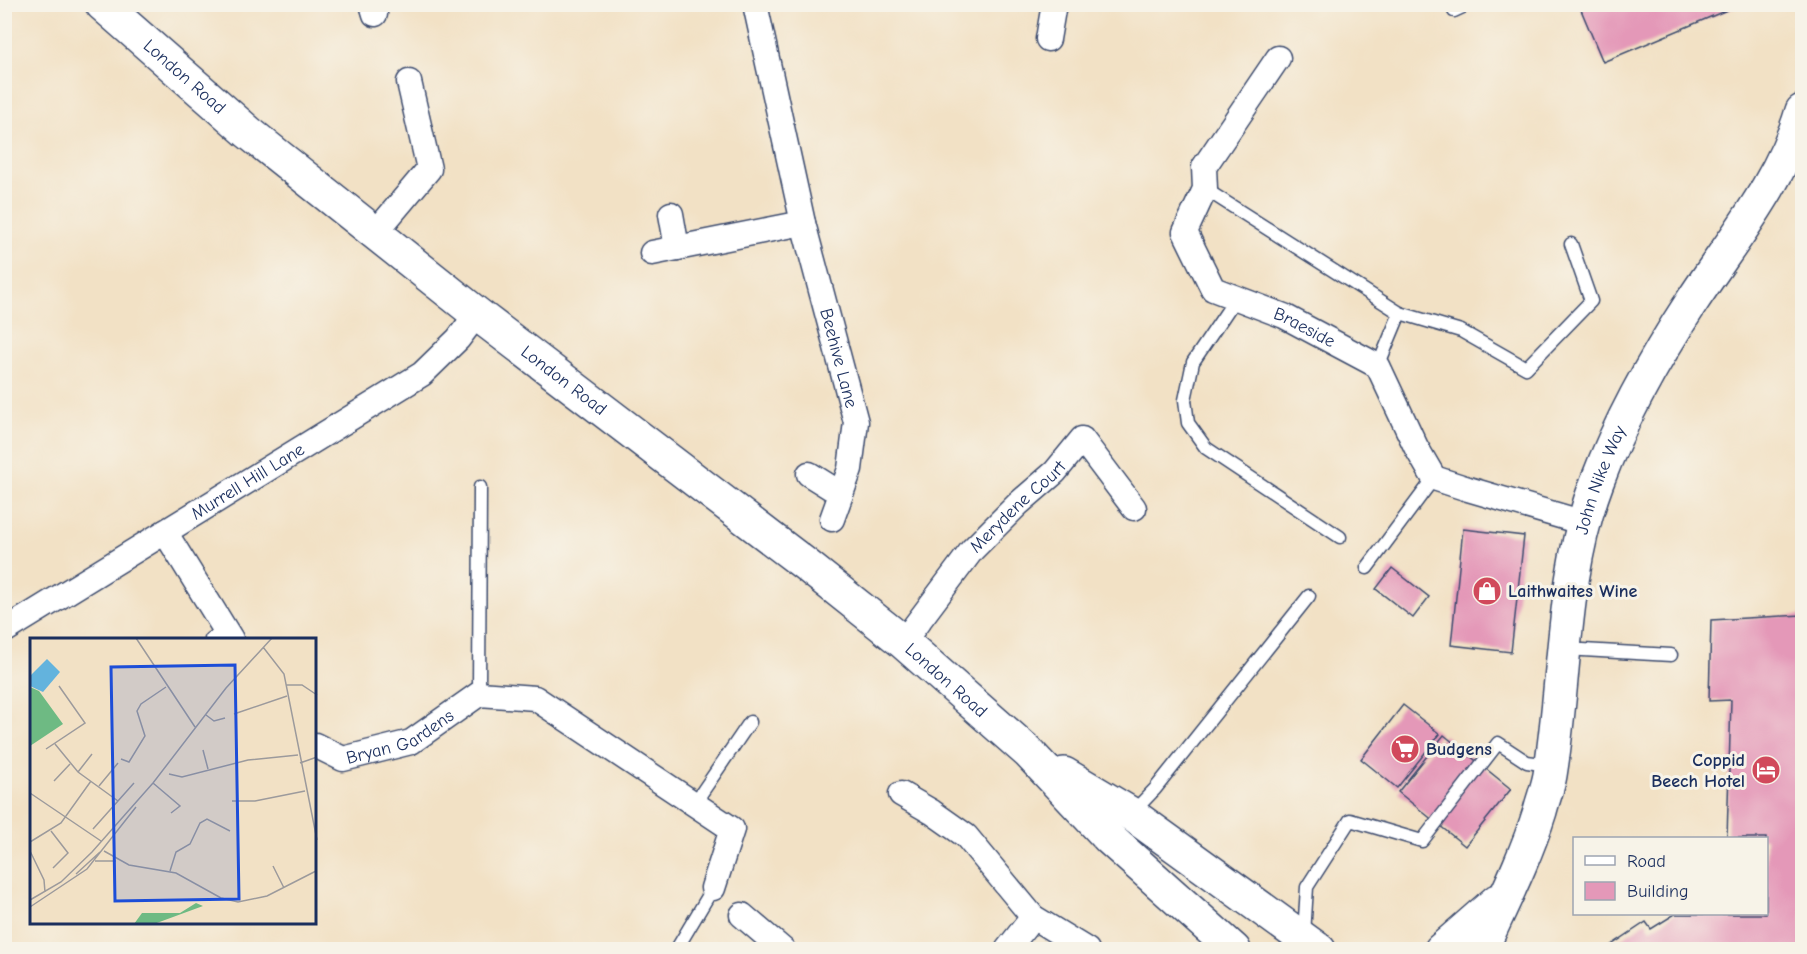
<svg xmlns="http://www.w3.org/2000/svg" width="1807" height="954" viewBox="0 0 1807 954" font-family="'Comic Neue',sans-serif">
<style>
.building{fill:#e498b8}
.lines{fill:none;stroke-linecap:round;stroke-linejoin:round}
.lane-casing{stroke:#3b4a6d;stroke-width:15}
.street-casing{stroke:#3b4a6d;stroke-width:27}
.secondary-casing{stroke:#3b4a6d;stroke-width:36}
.lane{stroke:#fff;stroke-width:12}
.street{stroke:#fff;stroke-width:24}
.secondary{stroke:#fff;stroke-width:33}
.labels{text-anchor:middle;stroke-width:6;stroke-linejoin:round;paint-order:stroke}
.street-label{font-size:18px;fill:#1b2f5e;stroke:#f7f3e8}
.poi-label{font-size:18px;font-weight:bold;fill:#1b2f5e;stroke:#f7f3e8;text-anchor:start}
.inset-road{fill:none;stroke:#9c9a9c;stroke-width:1.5}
.view{fill:#1d4ed8;fill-opacity:0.15;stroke:#1d4ed8;stroke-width:3}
.inset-edge{fill:none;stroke:#1b2f5e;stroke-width:3}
</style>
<rect width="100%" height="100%" fill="#f7f3e8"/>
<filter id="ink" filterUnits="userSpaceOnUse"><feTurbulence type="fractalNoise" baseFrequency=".0167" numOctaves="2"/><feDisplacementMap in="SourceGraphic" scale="12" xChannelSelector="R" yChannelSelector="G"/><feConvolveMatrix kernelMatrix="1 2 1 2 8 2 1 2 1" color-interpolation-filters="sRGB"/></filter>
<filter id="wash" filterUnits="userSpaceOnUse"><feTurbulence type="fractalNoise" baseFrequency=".008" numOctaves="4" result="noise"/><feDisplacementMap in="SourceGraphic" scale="24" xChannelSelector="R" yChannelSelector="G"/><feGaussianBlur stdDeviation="1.35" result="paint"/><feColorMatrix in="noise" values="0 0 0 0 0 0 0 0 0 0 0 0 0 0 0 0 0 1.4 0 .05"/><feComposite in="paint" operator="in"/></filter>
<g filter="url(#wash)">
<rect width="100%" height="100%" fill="#f2e1c5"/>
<g id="blocks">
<g class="building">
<polygon points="1579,5 1739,5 1603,62"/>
<polygon points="1463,529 1524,536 1511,652 1451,645"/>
<polygon points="1392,568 1429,597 1413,618 1376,589"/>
<polygon points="1802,615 1802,950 1604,950 1646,922 1651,929 1675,914 1766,914 1766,838 1727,838 1731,700 1709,701 1711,620"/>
<polygon points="1403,705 1440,734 1397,788 1361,759"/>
<polygon points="1444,735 1511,789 1465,846 1398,792"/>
</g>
</g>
</g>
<g filter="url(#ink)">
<use href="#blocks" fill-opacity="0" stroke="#3b4a6d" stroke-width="1.5"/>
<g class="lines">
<g class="lane-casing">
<g id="lane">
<polyline points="1454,11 1469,4"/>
<polyline points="1205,189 1400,313 1378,366"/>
<polyline points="1236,298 1193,362 1185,400 1188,423 1206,448 1340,537"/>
<polyline points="1400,313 1461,331 1526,368 1591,301 1571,244"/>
<polyline points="1367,568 1434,478"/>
<polyline points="211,639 225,629"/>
<polyline points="1565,649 1671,655"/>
<polyline points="479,694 480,487"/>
<polyline points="694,804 750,722"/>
<polyline points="1132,813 1155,789 1309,596"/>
<polyline points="1304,934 1307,887 1350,820 1422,841 1498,743 1527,762 1549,765"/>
<polyline points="676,950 713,888"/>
</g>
</g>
<g class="street-casing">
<g id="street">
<polyline points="372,4 375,14"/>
<path id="s1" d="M755,4L803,223L856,422L850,469L832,519"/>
<polyline points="1048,39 1054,4"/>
<path id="s2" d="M1278,58L1204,167L1205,189L1185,232L1213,289L1284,316L1378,366L1416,447L1434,478L1468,489L1584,523"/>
<polyline points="671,214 677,248"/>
<polyline points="376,232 429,169 409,82"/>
<polyline points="652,253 803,223"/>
<polyline points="809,474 841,494"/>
<polyline points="165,532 231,639"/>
<path id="s3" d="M4,631L422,374L458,339L477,314"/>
<path id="s4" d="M903,642L972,550L1018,504L1055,472L1082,439L1134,508"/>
<path id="s5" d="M315,745L343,759L411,742L479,694L535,698L732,829L713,888"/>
<polyline points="901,794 932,812 966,836 1033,917 1087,950"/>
<polyline points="742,915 783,950"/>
<polyline points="1007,950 1033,917"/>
</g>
</g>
<g class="secondary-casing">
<g id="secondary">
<path id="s6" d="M102,4L248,132L477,314L805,564L903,642L1028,752L1109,838L1234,950"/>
<polyline points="1064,774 1131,814 1319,950"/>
<polyline points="1441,950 1497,901"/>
<path id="s7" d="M1481,950C1502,904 1525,859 1540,811C1543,799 1548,787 1550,775C1566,677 1561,577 1597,482C1621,418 1655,358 1693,300C1733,239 1781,182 1802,111"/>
</g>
</g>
<use href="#lane" class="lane"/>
<use href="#street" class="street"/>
<use href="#secondary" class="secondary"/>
</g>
</g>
<defs>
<g id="shop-disc" transform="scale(1.5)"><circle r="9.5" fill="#d1495b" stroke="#f7f3e8"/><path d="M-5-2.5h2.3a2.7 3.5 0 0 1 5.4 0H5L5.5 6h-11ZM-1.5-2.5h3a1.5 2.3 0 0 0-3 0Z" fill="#fff"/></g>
<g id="supermarket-disc" transform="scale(1.5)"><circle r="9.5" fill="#d1495b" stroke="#f7f3e8"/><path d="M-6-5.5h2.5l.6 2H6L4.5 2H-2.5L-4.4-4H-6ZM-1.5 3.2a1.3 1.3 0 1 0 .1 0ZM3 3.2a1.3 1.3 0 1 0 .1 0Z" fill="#fff"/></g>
<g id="hotel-disc" transform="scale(1.5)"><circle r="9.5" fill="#d1495b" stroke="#f7f3e8"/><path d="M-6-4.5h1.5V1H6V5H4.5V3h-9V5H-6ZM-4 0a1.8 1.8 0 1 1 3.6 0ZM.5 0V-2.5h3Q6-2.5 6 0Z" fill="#fff"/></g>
</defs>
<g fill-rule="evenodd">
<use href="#shop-disc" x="1487" y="591"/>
<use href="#supermarket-disc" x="1405" y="749"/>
<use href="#hotel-disc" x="1766" y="770"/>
</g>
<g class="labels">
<g class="street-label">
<text dy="6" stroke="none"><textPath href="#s6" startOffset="110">London Road</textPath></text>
<text dy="6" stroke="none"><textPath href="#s2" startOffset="364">Braeside</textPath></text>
<text dy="6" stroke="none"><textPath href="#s1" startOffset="364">Beehive Lane</textPath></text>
<text dy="6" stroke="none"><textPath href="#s6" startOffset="596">London Road</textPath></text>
<text dy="6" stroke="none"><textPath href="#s3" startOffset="286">Murrell Hill Lane</textPath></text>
<text dy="6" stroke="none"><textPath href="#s7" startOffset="489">John Nike Way</textPath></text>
<text dy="6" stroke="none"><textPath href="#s4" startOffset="178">Merydene Court</textPath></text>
<text dy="6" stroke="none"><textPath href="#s6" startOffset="1082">London Road</textPath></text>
<text dy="6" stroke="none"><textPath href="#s5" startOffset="93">Bryan Gardens</textPath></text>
</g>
<g class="poi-label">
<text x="1508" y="597">Laithwaites Wine</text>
<text x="1426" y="755">Budgens</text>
<text x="1745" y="766" text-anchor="end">Coppid<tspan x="1745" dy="21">Beech Hotel</tspan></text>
</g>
</g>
<g transform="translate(30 638)">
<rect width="286" height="286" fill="#f2e1c5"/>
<path d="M0,49L9,53L33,86L0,108ZM166,265L173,268L124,286H104L112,275H150Z" fill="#6eba83"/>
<path d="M17,21L30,34L13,54L0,48V38Z" fill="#63b3dd"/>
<path class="inset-road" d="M106,0L165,89M233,9L254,36L287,202M256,47H272L287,57M204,76L257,58M176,77L184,83L195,80M25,106L48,134L88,163M16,111L55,85L29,48M173,112L178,131M91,121L99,124L115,98L107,73L111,66L136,49M270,125L287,119M48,134L62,116M139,136L152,139L218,122L268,117M24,143L40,126M123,145L150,168L141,175M69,148L88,125M0,155L71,203M202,163H225L275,153M63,191L104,145M21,193L38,215L23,230M0,204L31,185L61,143M0,213L14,242L15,254M74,213L99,227L146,235L191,260L208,264L237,258L286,233M65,223H86M243,228L254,250M140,233L146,214L160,206L170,185L177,181L200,193M46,236L70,214M0,262L31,244L62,214L123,145L196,50L242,0M0,269L57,231L106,169"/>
<path class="view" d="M205,27L209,261L85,263L81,29Z"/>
<rect width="286" height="286" class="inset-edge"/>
</g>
<rect width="1807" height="954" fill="none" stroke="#f7f3e8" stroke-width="24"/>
<rect x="1573" y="837" width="195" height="78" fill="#f7f3e8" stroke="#9fa5b1" stroke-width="1.5"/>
<rect x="1585" y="856" width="30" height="9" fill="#ffffff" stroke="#9fa5b1" stroke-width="1.5"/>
<text x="1627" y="867" font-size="18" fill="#1b2f5e">Road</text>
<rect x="1585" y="882" width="30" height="18" fill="#e498b8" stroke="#9fa5b1" stroke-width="1.5"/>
<text x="1627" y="897" font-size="18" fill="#1b2f5e">Building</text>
</svg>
